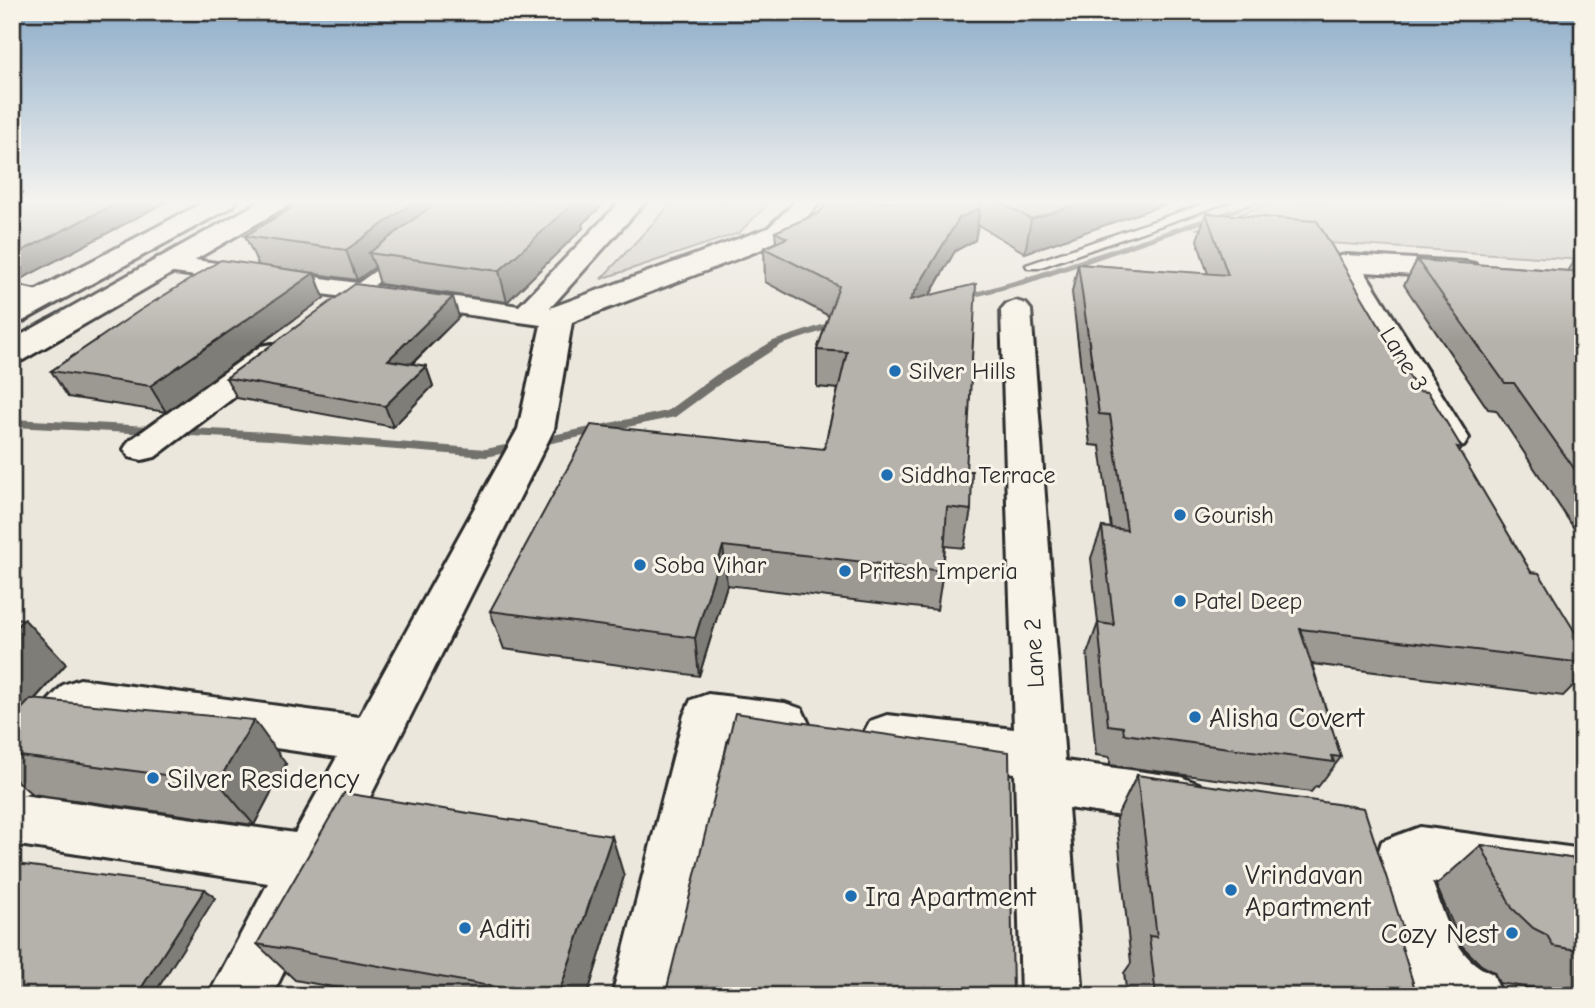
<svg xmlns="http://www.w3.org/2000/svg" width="1595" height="1008" viewBox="0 0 1595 1008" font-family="'Comic Neue',sans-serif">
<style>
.green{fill:#cbc8bf;stroke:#7b7a75;stroke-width:2}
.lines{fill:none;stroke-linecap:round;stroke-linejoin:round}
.stream{fill:#72716c;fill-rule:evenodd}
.service-casing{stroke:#2b2b2b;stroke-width:5}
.minor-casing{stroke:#2b2b2b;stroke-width:6}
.primary-casing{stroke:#2b2b2b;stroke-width:6}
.service{fill:#f7f3e8;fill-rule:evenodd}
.minor{fill:#f7f3e8;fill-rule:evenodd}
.primary{fill:#f7f3e8;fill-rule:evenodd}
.wall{fill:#9c9993;stroke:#2b2b2b;stroke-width:2}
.shaded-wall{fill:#7f7d78;stroke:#2b2b2b;stroke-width:2}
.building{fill:#b5b2ab;stroke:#2b2b2b;stroke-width:2}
.poi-dot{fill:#1f6fb2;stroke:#f7f3e8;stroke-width:2.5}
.labels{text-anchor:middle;stroke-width:6;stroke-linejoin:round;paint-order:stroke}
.street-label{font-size:24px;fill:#2b2b2b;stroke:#f7f3e8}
.poi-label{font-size:24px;fill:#2b2b2b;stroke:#f7f3e8;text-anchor:start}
.near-poi-label{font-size:28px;fill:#2b2b2b;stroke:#f7f3e8;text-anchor:start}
</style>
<rect width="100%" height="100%" fill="#ebe7dd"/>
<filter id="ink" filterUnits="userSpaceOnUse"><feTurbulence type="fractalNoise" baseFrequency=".0143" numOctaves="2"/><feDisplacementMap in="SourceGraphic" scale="14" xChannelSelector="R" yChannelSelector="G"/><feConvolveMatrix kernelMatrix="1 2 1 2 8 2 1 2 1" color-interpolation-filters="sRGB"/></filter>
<g filter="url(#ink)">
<g class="green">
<polygon points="674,201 771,201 739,233 601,279"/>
<polygon points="1277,201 1583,201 1583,260 1210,235 1197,229"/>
</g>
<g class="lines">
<g class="stream">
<polygon points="1256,201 1268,201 1029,283 959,301 954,298 1021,279"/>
<polygon points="843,318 847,319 847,323 781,345 724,381 675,417 486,457 270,440 12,427 12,419 270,432 486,449 667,411 716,375 773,341"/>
</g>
<g class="service-casing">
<g id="service">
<polygon points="1212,201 1231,201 1038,268 1028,268 1026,265"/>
<polygon points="399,254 404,255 404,261 362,295 350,295 350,289"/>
<polygon points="12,285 51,294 53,297 45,302 12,295"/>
</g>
</g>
<g class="minor-casing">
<g id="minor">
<path d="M621,201H646L550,308L768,228L796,201H821L786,240L572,322L554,429L328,881L310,888L317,903L272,996H208L268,883L12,844V740L63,685L80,679L359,717L518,429L541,325L167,272L157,270L153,264L157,258L167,256L519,306ZM91,721L337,757L295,833L22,795L30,792Z"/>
<polygon points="1346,255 1465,262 1475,264 1479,270 1475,276 1465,278 1365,272 1469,438 1464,446 1451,449 1438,446 1433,438 1332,263 1336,257"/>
<polygon points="1016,301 1026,304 1031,310 1065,761 1181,777 1199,784 1207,801 1199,818 1181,825 1068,808 1083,996 1021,996 1015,773 887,757 870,751 862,736 870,721 887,715 1014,729 1001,310 1006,304"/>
<polygon points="272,344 283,346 288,353 283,360 155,457 142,460 129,457 124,449 129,441 261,346"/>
<polygon points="708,694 785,703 802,709 809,724 802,739 785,745 727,738 674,996 612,996 684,715 691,700"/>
<path d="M1420,827L1583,849V905L1432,882C1447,919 1453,958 1493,974L1502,996L1418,995L1372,872L1382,841Z"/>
</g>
</g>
<g class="primary-casing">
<g id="primary">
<polygon points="206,201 236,201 233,206 23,321 12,324 12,303"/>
<polygon points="261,201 290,201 287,206 23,360 12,362 12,340"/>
</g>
</g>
<use href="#service" class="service"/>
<use href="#minor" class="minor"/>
<use href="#primary" class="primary"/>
</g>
<g class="wall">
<polygon points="303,201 607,201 582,224 583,228 507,302 380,284 375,267 357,280 315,274 324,298 166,412 68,397 51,371 259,266 245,236"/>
<polygon points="829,201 1174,201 1025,253 978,225 975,240 955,251 930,295 966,471 971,510 964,548 945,546 943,571 937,610 727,585 699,676 504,649 490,611 824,449 838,389 817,387 817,350 829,316 765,282 764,248 776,242 775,232 819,213"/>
<polygon points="1206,213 1418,391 1462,448 1459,452 1531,572 1583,645 1583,676 1563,696 1312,664 1341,757 1318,787 1316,786 1311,792 1110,765 1110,757 1096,755 1087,654 1098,623 1091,558 1102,527 1111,528 1100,446 1090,445 1072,292 1078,264 1208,274 1197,240"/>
<polygon points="1417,260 1568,271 1574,262 1583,262 1583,542 1496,410 1488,409 1404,285"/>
<polygon points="459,317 412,364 426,366 433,386 393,427 237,398 226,378"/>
<polygon points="12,618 66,664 35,699 286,764 254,825 32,794 12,777"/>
<polygon points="1137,775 1405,935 1399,939 1417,996 1127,996 1124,973 1131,963 1116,818"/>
<polygon points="1481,845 1583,860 1583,996 1499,983 1494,972 1481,965 1462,946 1436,885"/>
<polygon points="624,876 587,996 380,996 295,980 257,944"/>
</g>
<g class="shaded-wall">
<polygon points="121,201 168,201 12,284 12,256"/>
<polygon points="415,201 436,201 441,217 369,253 375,267 357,280 346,250"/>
<polygon points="574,201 607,201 582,224 583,228 507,302 499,271"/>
<polygon points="1087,201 1174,201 1025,253 1031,219"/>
<polygon points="980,208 975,240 955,251 906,335 910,300 959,218"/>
<polygon points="314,273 324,298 166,412 150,386"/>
<polygon points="453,297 459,317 395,380 388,360"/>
<polygon points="426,366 433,386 393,427 385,406"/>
<polygon points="723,546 727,585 699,676 695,638"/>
<polygon points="24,619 66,664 12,724 12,631"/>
<polygon points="254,720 286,764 254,825 218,782"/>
<polygon points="612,836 624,876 587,996 558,996"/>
<polygon points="205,889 215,898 153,996 136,996"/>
</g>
<g class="building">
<polygon points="12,201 121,201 12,256"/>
<polygon points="303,201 415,201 346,250 245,236"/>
<polygon points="438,201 576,201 499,271 369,253"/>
<polygon points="829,201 981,201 980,208 959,218 910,300 976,284 966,471 972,471 971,510 947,507 943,571 723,546 695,638 490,611 591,425 824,449 847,352 817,350 839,286 764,248 787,238 775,232 819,213"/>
<polygon points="997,201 1087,201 1031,219"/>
<polygon points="1206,213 1317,221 1418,391 1428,392 1462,448 1457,447 1531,572 1539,573 1583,645 1583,663 1300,629 1341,757 1332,756 1334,762 1124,734 1123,727 1108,725 1098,623 1114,625 1102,527 1127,530 1110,415 1099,414 1078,264 1228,275"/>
<polygon points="221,260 314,273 150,386 51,371 139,311"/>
<polygon points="1417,260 1583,272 1583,481 1514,383 1505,383"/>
<polygon points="1574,262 1583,262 1583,270"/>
<polygon points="355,284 453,297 388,360 426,366 385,406 226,378"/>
<polygon points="12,618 24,619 12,631"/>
<polygon points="31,699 254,720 218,782 12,755 12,719"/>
<polygon points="735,713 1009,752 1013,996 665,996"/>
<polygon points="1137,775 1364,808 1405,935 1398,934 1417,996 1156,996 1149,936 1157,937"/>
<polygon points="344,793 612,836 558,996 546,996 257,944"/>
<polygon points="1481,845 1583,860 1583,951 1553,946 1547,935 1533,928 1512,908"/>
<polygon points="16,864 205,889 136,996 18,996 12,995 12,868"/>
</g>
</g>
<linearGradient id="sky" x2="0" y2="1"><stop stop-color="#8cacc8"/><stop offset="0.59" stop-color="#f6f4f0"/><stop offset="1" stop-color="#f6f4f0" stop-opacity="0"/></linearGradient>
<rect width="1595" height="342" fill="url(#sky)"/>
<g class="poi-dot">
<circle cx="895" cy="371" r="7"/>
<circle cx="887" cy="475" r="7"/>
<circle cx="1180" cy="515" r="7"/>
<circle cx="640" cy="565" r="7"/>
<circle cx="845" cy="571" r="7"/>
<circle cx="1180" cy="601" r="7"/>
<circle cx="1195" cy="717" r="7"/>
<circle cx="153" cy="778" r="7"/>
<circle cx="1231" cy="890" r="7"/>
<circle cx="851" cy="896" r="7"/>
<circle cx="465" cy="928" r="7"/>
<circle cx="1512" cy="933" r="7"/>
</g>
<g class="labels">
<g class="street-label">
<text transform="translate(1404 359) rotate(59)" y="8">Lane 3</text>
<text transform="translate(1034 653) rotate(-93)" y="8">Lane 2</text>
</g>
<g class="poi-label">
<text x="909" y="379">Silver Hills</text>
<text x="901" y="483">Siddha Terrace</text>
<text x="1194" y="523">Gourish</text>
<text x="654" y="573">Soba Vihar</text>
<text x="859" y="579">Pritesh Imperia</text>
<text x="1194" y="609">Patel Deep</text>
</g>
<g class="near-poi-label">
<text x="1209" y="727">Alisha Covert</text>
<text x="167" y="788">Silver Residency</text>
<text x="1245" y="884">Vrindavan<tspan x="1245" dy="32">Apartment</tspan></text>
<text x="865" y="906">Ira Apartment</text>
<text x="479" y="938">Aditi</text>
<text x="1498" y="943" text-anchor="end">Cozy Nest</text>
</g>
</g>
<rect width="1595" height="1008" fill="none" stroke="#f7f3e8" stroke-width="42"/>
<rect x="21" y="21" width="1553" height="966" fill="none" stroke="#2b2b2b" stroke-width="2.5" filter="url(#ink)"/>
</svg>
